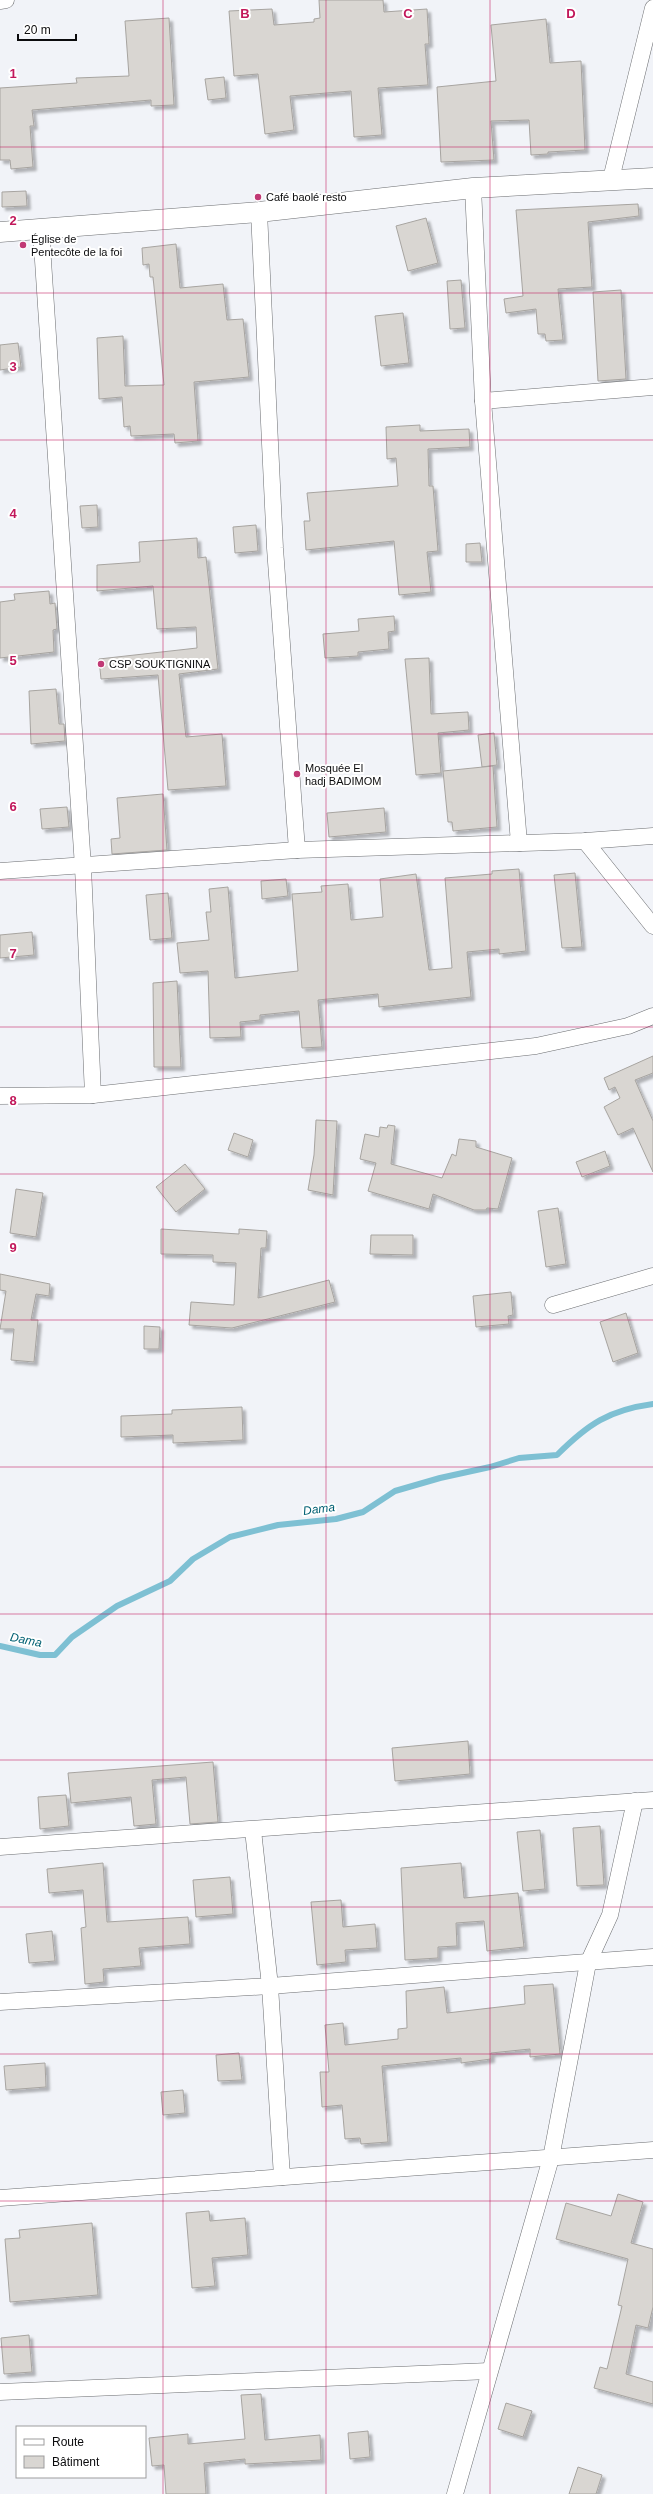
<svg xmlns="http://www.w3.org/2000/svg" width="653" height="2494" viewBox="0 0 653 2494" font-family="Arial,sans-serif">
<style>
.lines{fill:none;stroke-linecap:round;stroke-linejoin:round}
.stream{stroke:#7ec0d3;stroke-width:6}
.building{fill:#d9d6d2;stroke:#a7a4a0;filter:url(#shadow)}
.minor-casing{stroke:#6c6e71;stroke-width:17}
.tertiary-casing{stroke:#6c6e71;stroke-width:21}
.minor{stroke:#fff;stroke-width:16}
.tertiary{stroke:#fff;stroke-width:20}
.grid{fill:none;stroke:#c2185b;stroke-width:1;stroke-opacity:0.55}
.poi-dot{fill:#c13975;stroke:#fff;stroke-width:1.5}
.labels{text-anchor:middle;stroke-width:4;stroke-linejoin:round;paint-order:stroke}
.poi-label{font-size:11px;fill:#0b0b0d;stroke:#fff;text-anchor:start}
.water-label{font-size:12px;font-style:italic;fill:#006073;stroke:#fff}
.grid-label{font-size:13px;text-anchor:middle;font-weight:bold;fill:#c2185b;stroke:#fff;stroke-width:4;stroke-linejoin:round;paint-order:stroke}
</style>
<defs>
<filter id="shadow"><feDropShadow dx="3.5" dy="3.5" stdDeviation="1" flood-color="#0004"/></filter>
</defs>
<rect width="100%" height="100%" fill="#f1f3f8"/>
<g class="lines">
<path class="stream" d="M0,1646L40,1655H55L72,1637L117,1606L170,1581L193,1559L230,1537L278,1525L336,1519L363,1512L395,1491L440,1478L490,1467L519,1458L557,1455C588,1424 609,1410 653,1404"/>
</g>
<g class="building">
<polygon points="319,0 383,0 384,12 427,9 429,44 425,44 428,85 378,88 382,135 354,137 351,91 290,96 294,130 265,134 258,74 234,76 229,11 272,9 274,25 314,22 314,19 320,18"/>
<polygon points="169,18 174,105 151,106 151,100 32,110 34,126 30,126 33,167 11,169 10,160 0,160 0,88 77,83 76,78 129,76 125,21"/>
<polygon points="546,19 550,63 581,61 585,150 548,152 548,154 531,155 529,120 491,121 494,160 441,162 437,87 496,81 491,25"/>
<polygon points="224,77 226,98 208,100 205,79"/>
<polygon points="26,191 27,206 2,207 2,192"/>
<polygon points="638,204 639,216 588,222 592,287 558,289 563,340 546,341 545,334 538,334 536,309 506,313 504,299 523,296 516,210"/>
<polygon points="426,218 438,263 408,271 396,226"/>
<polygon points="176,244 180,288 223,284 227,320 243,319 249,377 194,382 198,441 175,443 174,434 131,436 130,426 124,427 122,397 99,399 97,338 123,336 125,386 164,385 153,277 150,277 149,264 143,265 142,248"/>
<polygon points="461,280 465,328 450,329 447,281"/>
<polygon points="621,290 626,379 598,381 593,292"/>
<polygon points="403,313 409,363 381,366 375,316"/>
<polygon points="18,343 21,367 0,370 0,345"/>
<polygon points="420,425 420,431 469,429 470,447 428,449 429,486 433,486 438,551 427,552 431,592 399,595 394,541 306,550 304,521 310,521 307,493 398,486 396,458 387,459 386,427"/>
<polygon points="97,505 98,527 82,528 80,506"/>
<polygon points="256,525 258,551 235,553 233,527"/>
<polygon points="197,538 198,558 206,557 218,669 179,674 186,737 222,734 226,786 168,790 158,675 101,679 99,659 197,648 196,627 157,629 153,586 97,591 97,565 140,562 139,542"/>
<polygon points="480,543 482,562 466,562 466,544"/>
<polygon points="49,591 50,604 55,603 57,629 53,630 54,652 0,658 0,602 15,600 14,594"/>
<polygon points="394,616 395,631 388,632 389,649 358,652 358,656 325,658 323,634 359,631 358,619"/>
<polygon points="429,658 431,714 468,712 469,730 438,733 441,773 416,775 405,659"/>
<polygon points="56,689 59,724 64,724 65,741 31,744 29,691"/>
<polygon points="494,733 497,765 482,767 478,735"/>
<polygon points="493,766 497,827 453,831 452,822 448,822 443,771"/>
<polygon points="163,794 167,850 112,854 111,839 120,838 117,798"/>
<polygon points="67,807 69,827 42,829 40,809"/>
<polygon points="384,808 386,832 329,837 327,813"/>
<polygon points="519,869 526,951 499,954 499,949 467,952 471,997 379,1007 378,994 318,1000 322,1047 302,1048 299,1011 260,1015 260,1020 240,1022 241,1037 210,1038 208,971 180,973 177,943 209,940 206,912 211,912 209,889 228,887 235,978 298,971 292,894 322,892 321,886 348,884 351,920 383,917 380,879 416,874 429,970 452,968 445,878 492,874 492,871"/>
<polygon points="575,873 582,947 562,948 554,875"/>
<polygon points="286,879 288,896 262,899 261,881"/>
<polygon points="168,893 172,938 150,940 146,895"/>
<polygon points="32,932 34,955 0,958 0,935"/>
<polygon points="177,981 181,1067 154,1067 153,983"/>
<polygon points="653,1056 653,1073 635,1080 653,1121 653,1172 633,1128 618,1135 604,1107 620,1098 615,1087 609,1090 604,1078"/>
<polygon points="316,1120 337,1121 333,1195 308,1190 314,1155"/>
<polygon points="388,1125 395,1126 391,1164 442,1178 452,1154 456,1156 459,1139 476,1141 476,1147 512,1158 498,1209 487,1208 486,1210 474,1210 433,1194 429,1209 368,1191 376,1163 360,1159 365,1134 379,1137 380,1127 387,1128"/>
<polygon points="234,1133 253,1140 248,1157 228,1150"/>
<polygon points="605,1151 610,1166 582,1177 576,1162"/>
<polygon points="185,1164 205,1189 176,1212 156,1187"/>
<polygon points="16,1189 43,1193 36,1237 10,1233"/>
<polygon points="558,1208 566,1264 546,1267 538,1211"/>
<polygon points="161,1229 239,1234 239,1229 267,1231 266,1248 261,1248 258,1298 329,1280 335,1302 232,1328 189,1325 191,1302 234,1305 236,1263 213,1262 213,1255 161,1254"/>
<polygon points="371,1235 413,1235 413,1255 370,1254"/>
<polygon points="0,1274 50,1284 49,1296 36,1294 31,1320 38,1320 34,1362 11,1360 14,1329 0,1329 6,1291 0,1290"/>
<polygon points="511,1292 513,1315 508,1316 509,1324 476,1327 473,1296"/>
<polygon points="626,1313 638,1353 613,1362 600,1322"/>
<polygon points="144,1326 160,1327 159,1349 144,1349"/>
<polygon points="242,1407 243,1440 173,1443 173,1435 121,1437 121,1416 172,1414 172,1410"/>
<polygon points="468,1741 470,1774 395,1781 392,1748"/>
<polygon points="213,1762 218,1822 190,1824 186,1777 152,1780 156,1824 134,1826 131,1797 71,1803 68,1773"/>
<polygon points="66,1795 69,1826 40,1829 38,1797"/>
<polygon points="600,1826 604,1885 577,1886 573,1828"/>
<polygon points="540,1830 545,1889 523,1891 517,1832"/>
<polygon points="103,1863 107,1922 188,1917 190,1944 139,1948 141,1966 103,1969 104,1982 85,1984 81,1928 86,1927 83,1890 49,1893 47,1869"/>
<polygon points="461,1863 464,1898 518,1893 524,1947 487,1951 484,1921 456,1923 457,1946 438,1947 438,1958 405,1960 401,1868"/>
<polygon points="230,1877 233,1914 196,1917 193,1880"/>
<polygon points="341,1900 343,1927 375,1924 377,1948 345,1950 346,1962 317,1965 311,1902"/>
<polygon points="52,1931 55,1961 29,1963 26,1934"/>
<polygon points="553,1984 560,2054 530,2057 530,2049 491,2053 491,2059 461,2063 461,2058 382,2066 388,2142 361,2144 360,2138 345,2139 342,2105 322,2107 320,2072 329,2072 325,2025 343,2023 345,2045 398,2039 398,2029 407,2028 406,1991 444,1987 447,2013 525,2004 524,1986"/>
<polygon points="239,2053 242,2080 218,2081 216,2055"/>
<polygon points="45,2063 46,2087 6,2090 4,2066"/>
<polygon points="183,2090 185,2113 163,2115 161,2092"/>
<polygon points="618,2194 643,2202 631,2243 653,2249 653,2307 648,2328 636,2325 626,2374 653,2382 653,2404 594,2388 600,2367 607,2369 622,2306 618,2305 628,2259 556,2239 566,2203 611,2216"/>
<polygon points="209,2211 210,2221 245,2218 248,2255 212,2258 215,2286 192,2288 186,2213"/>
<polygon points="92,2223 98,2295 10,2302 5,2239 20,2238 19,2230"/>
<polygon points="29,2335 32,2372 4,2374 1,2338"/>
<polygon points="261,2394 265,2440 320,2435 321,2460 245,2464 245,2459 204,2463 206,2494 166,2494 164,2465 152,2466 149,2438 188,2434 188,2444 245,2439 241,2395"/>
<polygon points="506,2403 532,2411 523,2437 498,2429"/>
<polygon points="368,2431 370,2457 350,2459 348,2433"/>
<polygon points="578,2467 602,2475 596,2494 569,2494"/>
</g>
<g class="lines">
<g class="minor-casing">
<g id="minor">
<polyline points="0,1 6,0"/>
<polyline points="611,179 653,8"/>
<polyline points="473,188 483,401 519,843"/>
<polyline points="259,212 275,548 297,850"/>
<polyline points="41,230 83,867 93,1095"/>
<polyline points="483,401 653,387"/>
<polyline points="585,841 653,926"/>
<polyline points="0,871 297,850 585,841 653,836"/>
<polyline points="0,1096 93,1095 536,1046 628,1026 653,1016"/>
<polyline points="553,1305 653,1276"/>
<polyline points="253,1830 270,1986 282,2177"/>
<polyline points="0,1847 653,1800"/>
<polyline points="0,2002 270,1986 653,1957"/>
<polyline points="0,2198 653,2150"/>
<polyline points="0,2392 489,2371"/>
<polyline points="455,2494 551,2158 588,1963 610,1915 635,1801"/>
</g>
</g>
<g class="tertiary-casing">
<polyline id="tertiary" points="0,232 259,212 473,188 653,178"/>
</g>
<use href="#minor" class="minor"/>
<use href="#tertiary" class="tertiary"/>
</g>
<path class="grid" d="M163,0V2494M326,0V2494M490,0V2494M0,147H653M0,293H653M0,440H653M0,587H653M0,734H653M0,880H653M0,1027H653M0,1174H653M0,1320H653M0,1467H653M0,1614H653M0,1760H653M0,1907H653M0,2054H653M0,2201H653M0,2347H653"/>
<g class="poi-dot">
<circle cx="258" cy="197" r="4"/>
<circle cx="23" cy="245" r="4"/>
<circle cx="101" cy="664" r="4"/>
<circle cx="297" cy="774" r="4"/>
</g>
<g class="labels">
<g class="poi-label">
<text x="266" y="201">Café baolé resto</text>
<text x="31" y="243">Église de<tspan x="31" dy="13">Pentecôte de la foi</tspan></text>
<text x="109" y="668">CSP SOUKTIGNINA</text>
<text x="305" y="772">Mosquée El<tspan x="305" dy="13">hadj BADIMOM</tspan></text>
</g>
<g class="water-label">
<text transform="translate(319 1509) rotate(-7)" y="4">Dama</text>
<text transform="translate(26 1640) rotate(11)" y="4">Dama</text>
</g>
</g>
<g class="grid-label">
<text x="245" y="18">B</text>
<text x="408" y="18">C</text>
<text x="571" y="18">D</text>
<text x="13" y="78">1</text>
<text x="13" y="225">2</text>
<text x="13" y="371">3</text>
<text x="13" y="518">4</text>
<text x="13" y="665">5</text>
<text x="13" y="811">6</text>
<text x="13" y="958">7</text>
<text x="13" y="1105">8</text>
<text x="13" y="1252">9</text>
</g>
<rect x="16" y="2426" width="130" height="52" fill="#ffffff" stroke="#9d9d9e"/>
<rect x="24" y="2439" width="20" height="6" fill="#ffffff" stroke="#9d9d9e"/>
<text x="52" y="2446" font-size="12" fill="#0b0b0d">Route</text>
<rect x="24" y="2456" width="20" height="12" fill="#d9d6d2" stroke="#9d9d9e"/>
<text x="52" y="2466" font-size="12" fill="#0b0b0d">Bâtiment</text>
<path d="M18 34v6h58v-6" fill="none" stroke="#0b0b0d" stroke-width="2"/>
<text x="24" y="34" font-size="12" fill="#0b0b0d" stroke="#ffffff" stroke-width="3" paint-order="stroke">20 m</text>
</svg>
